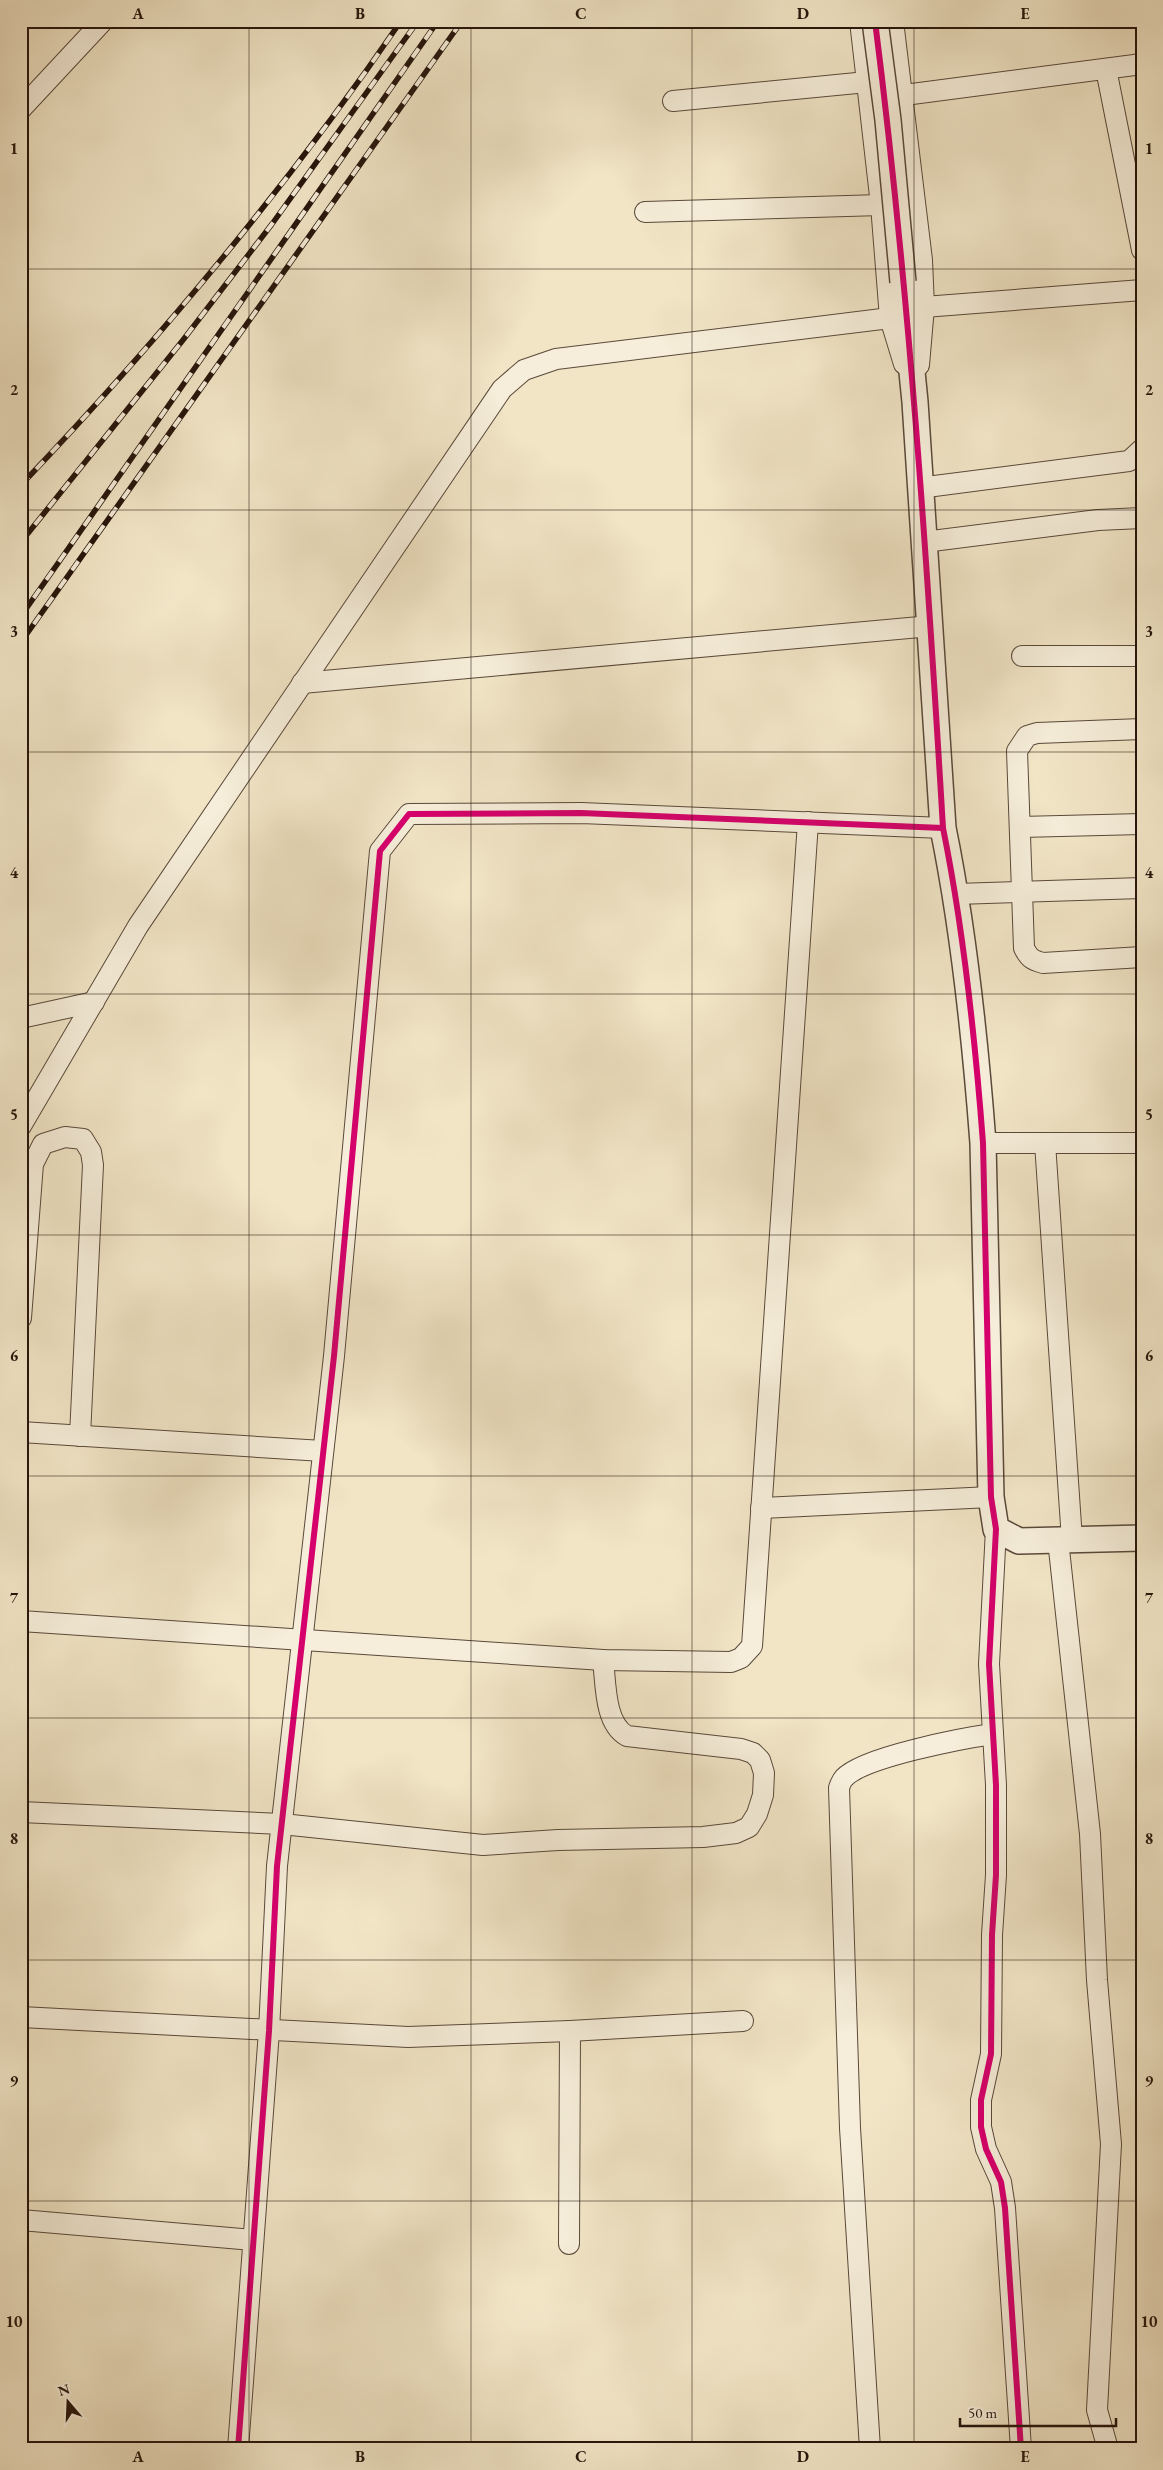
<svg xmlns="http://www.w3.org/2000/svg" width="1163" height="2470" viewBox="0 0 1163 2470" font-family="'EB Garamond',serif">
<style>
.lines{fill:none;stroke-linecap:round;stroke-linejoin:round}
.minor-casing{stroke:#5a493a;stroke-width:22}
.tertiary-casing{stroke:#5a493a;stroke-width:28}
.minor{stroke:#f6eeda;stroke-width:20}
.tertiary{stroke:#f6eeda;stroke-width:25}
.rail-casing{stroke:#27150c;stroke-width:5.5}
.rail{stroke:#f6eeda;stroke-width:4;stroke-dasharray:11;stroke-linecap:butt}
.tertiary-bridge-casing{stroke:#5a493a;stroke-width:28;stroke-linecap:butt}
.tertiary-bridge{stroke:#f6eeda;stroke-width:25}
.cycleway-casing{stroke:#f6eeda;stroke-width:9}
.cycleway{stroke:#d6006c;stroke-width:6}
.grid{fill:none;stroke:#27150c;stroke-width:1;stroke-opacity:0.55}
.neatline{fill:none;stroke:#27150c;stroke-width:2}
.grid-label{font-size:16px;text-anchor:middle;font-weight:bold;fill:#27150c}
</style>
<rect width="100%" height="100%" fill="#f1e5c6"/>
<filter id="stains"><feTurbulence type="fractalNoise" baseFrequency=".004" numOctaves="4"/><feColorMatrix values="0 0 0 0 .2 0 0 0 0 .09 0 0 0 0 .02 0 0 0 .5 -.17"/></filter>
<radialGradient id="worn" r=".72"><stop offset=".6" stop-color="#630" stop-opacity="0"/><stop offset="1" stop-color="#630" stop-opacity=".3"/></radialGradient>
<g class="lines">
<g class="minor-casing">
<g id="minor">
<polyline points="860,21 881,205 890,318 904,364"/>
<polyline points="893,21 922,260 924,307 919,365"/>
<polyline points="1106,69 1142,250"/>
<polyline points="889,97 1142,64"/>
<polyline points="673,101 867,82"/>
<polyline points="21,109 103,21"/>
<polyline points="645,212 881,205"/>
<polyline points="924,307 1142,290"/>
<polyline points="919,488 1129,461 1142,449"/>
<polyline points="924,542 1098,520 1142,518"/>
<polyline points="1022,656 1142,656"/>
<polyline points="302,683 931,626"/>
<path d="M1142,729L1037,733L1027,736L1017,751L1024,948C1029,958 1032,960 1043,963L1142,957"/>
<polyline points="1020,827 1142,824"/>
<polyline points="956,894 1142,888"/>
<polyline points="21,1018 94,1002"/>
<polyline points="21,1126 138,926 502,389 524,370 556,359 890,318"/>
<polyline points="983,1143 1142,1143"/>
<polyline points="1045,1143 1072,1540"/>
<polyline points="21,1318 33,1164 43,1144 65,1137 83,1139 91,1152 93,1165 80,1436"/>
<polyline points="21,1432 323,1451"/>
<polyline points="761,1508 991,1497"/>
<polyline points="996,1529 989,1664 996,1785 996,1875 992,1935 991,2054 981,2100 981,2127 986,2149 1001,2182 1005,2208 1021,2449"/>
<polyline points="1058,1540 1090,1834 1097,1980 1111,2144 1097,2410 1108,2449"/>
<polyline points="21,1621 603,1660 731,1662 741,1658 752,1646 808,822"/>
<path d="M21,1812L282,1824L483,1845L558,1840L703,1837L736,1833L749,1827L757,1814L763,1795L764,1773L760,1760L753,1753L741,1749L627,1736C604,1723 606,1683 603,1660"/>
<polyline points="21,2017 408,2037 570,2031 743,2021"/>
<polyline points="21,2220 253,2240"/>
<polyline points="569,2244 570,2031"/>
<polyline points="238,2449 269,2031 277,1866 334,1356 380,851 409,814 581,813 943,828"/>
<path d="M870,2449L850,2128L839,1788C840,1785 842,1780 844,1778C863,1757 964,1738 993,1734"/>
</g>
</g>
<g class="tertiary-casing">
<path id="tertiary" d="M903,282L915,402L943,828C964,931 975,1037 983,1143L991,1497L996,1529L1019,1541L1142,1538"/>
</g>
<use href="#minor" class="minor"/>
<use href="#tertiary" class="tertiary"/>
<g class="rail-casing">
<g id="rail">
<path d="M21,485C159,340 288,186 401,21"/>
<polyline points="21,542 183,340 272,224 418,21"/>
<polyline points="21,616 438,21"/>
<polyline points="21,642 462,21"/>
</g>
</g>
<use href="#rail" class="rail"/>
<g class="tertiary-bridge-casing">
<polyline id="tertiary-bridge" points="875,21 888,120 903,282"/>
</g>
<use href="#tertiary-bridge" class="tertiary-bridge"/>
<g class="cycleway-casing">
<g id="cycleway">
<path d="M875,21C909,289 927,559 943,828C964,931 975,1037 983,1143L991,1497L996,1529L989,1664L996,1785V1875L992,1935L991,2054L981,2100V2127L986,2149L1001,2182L1005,2208L1021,2449"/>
<polyline points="238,2449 269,2031 277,1866 334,1356 380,851 409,814 581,813 943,828"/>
</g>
</g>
<use href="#cycleway" class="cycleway"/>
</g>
<path class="grid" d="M249,21V2449M471,21V2449M692,21V2449M914,21V2449M21,269H1142M21,510H1142M21,752H1142M21,994H1142M21,1235H1142M21,1476H1142M21,1718H1142M21,1960H1142M21,2201H1142"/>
<rect width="1163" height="2470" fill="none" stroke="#f1e5c6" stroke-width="55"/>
<g transform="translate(68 2402) rotate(341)" stroke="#f6eeda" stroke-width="4" paint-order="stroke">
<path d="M0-4L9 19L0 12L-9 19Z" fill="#27150c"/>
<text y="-8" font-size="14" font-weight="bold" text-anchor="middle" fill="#27150c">N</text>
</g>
<path d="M960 2418v8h156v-8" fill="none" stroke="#27150c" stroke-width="2.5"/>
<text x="968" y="2418" font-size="15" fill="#27150c" stroke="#f6eeda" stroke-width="4" paint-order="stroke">50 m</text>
<rect x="28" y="28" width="1108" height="2414" class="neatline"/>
<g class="grid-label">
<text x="138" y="19">A</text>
<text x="360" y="19">B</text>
<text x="581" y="19">C</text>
<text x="803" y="19">D</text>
<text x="1025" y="19">E</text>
<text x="14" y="154">1</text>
<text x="1149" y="154">1</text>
<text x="14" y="395">2</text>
<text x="1149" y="395">2</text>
<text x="14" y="637">3</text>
<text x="1149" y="637">3</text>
<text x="14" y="878">4</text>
<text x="1149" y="878">4</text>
<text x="14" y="1120">5</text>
<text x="1149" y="1120">5</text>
<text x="14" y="1361">6</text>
<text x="1149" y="1361">6</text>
<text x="14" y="1603">7</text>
<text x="1149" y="1603">7</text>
<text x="14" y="1844">8</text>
<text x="1149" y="1844">8</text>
<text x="14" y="2086">9</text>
<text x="1149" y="2086">9</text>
<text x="14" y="2327">10</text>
<text x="1149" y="2327">10</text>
<text x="138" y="2462">A</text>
<text x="360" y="2462">B</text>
<text x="581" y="2462">C</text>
<text x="803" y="2462">D</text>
<text x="1025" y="2462">E</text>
</g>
<rect width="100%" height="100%" filter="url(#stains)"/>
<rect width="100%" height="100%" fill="url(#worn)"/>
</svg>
